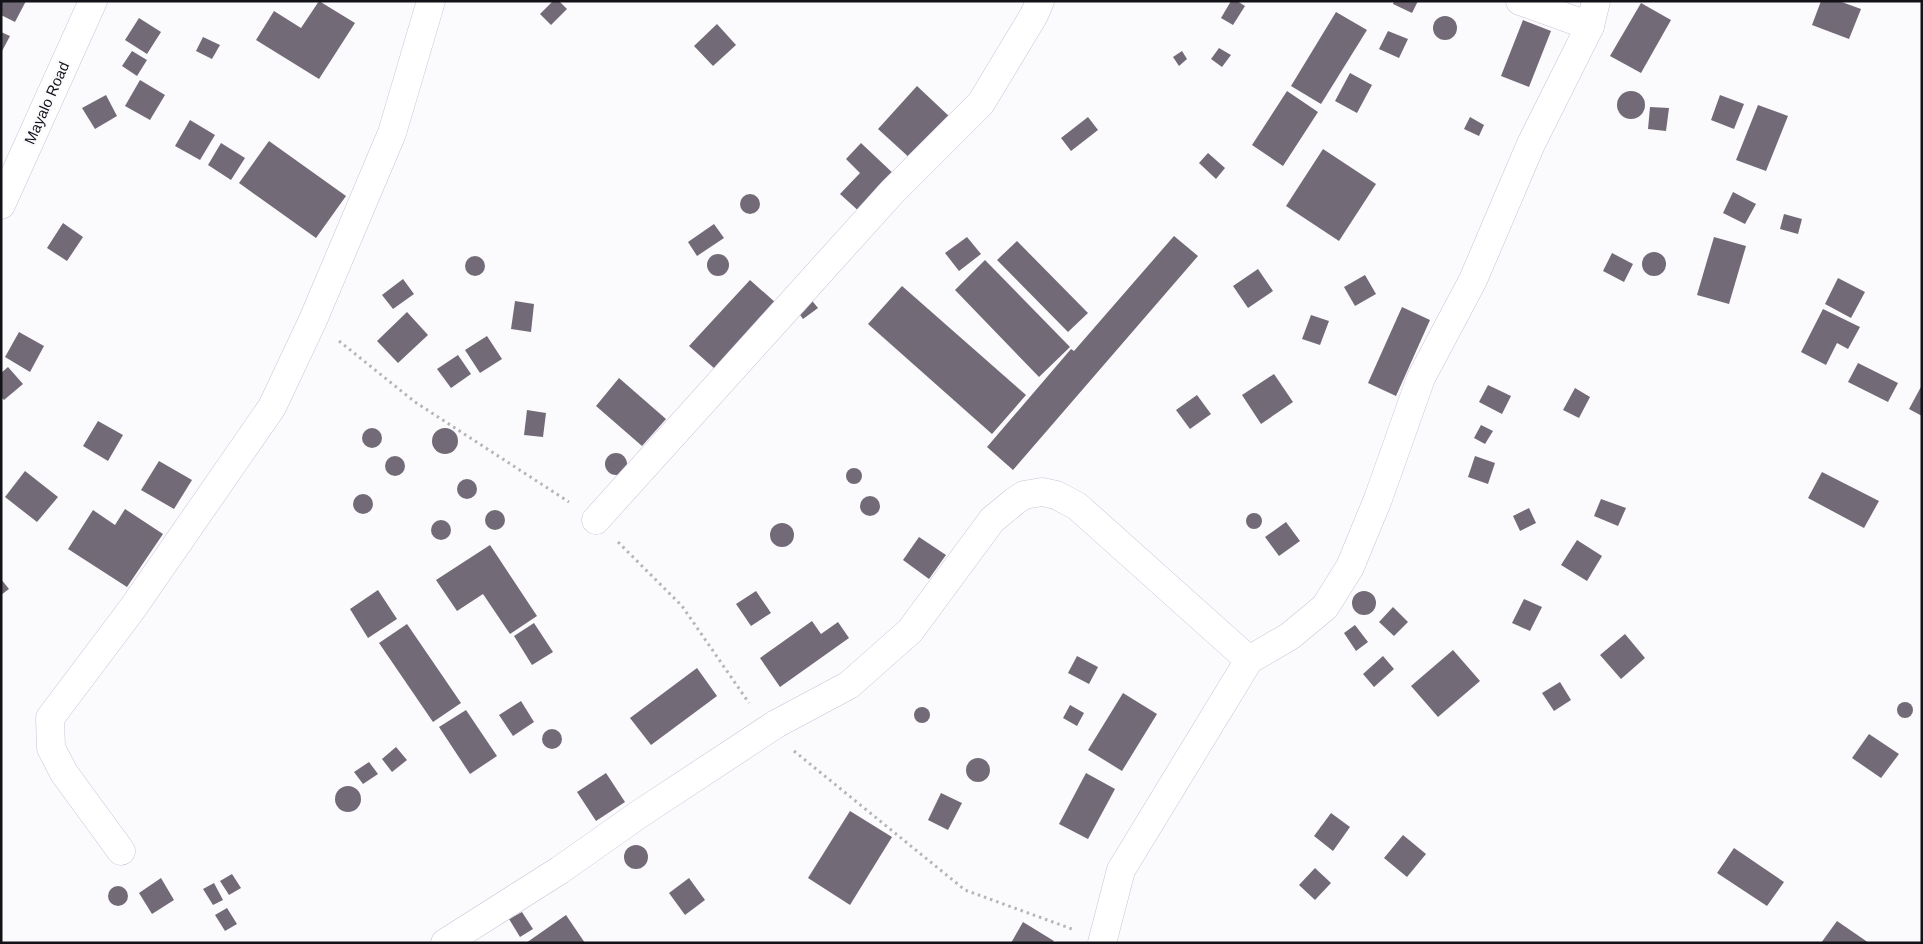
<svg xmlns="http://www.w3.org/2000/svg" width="1923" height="944" viewBox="0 0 1923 944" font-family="Arial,sans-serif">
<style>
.building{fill:#736a78}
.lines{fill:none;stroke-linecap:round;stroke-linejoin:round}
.street-casing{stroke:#c7c5d7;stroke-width:29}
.secondary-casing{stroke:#c7c5d7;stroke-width:29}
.path{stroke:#b5b5b8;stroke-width:3;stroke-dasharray:2.5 4;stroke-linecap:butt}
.street{stroke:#fff;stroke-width:28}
.secondary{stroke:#fff;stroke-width:28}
.labels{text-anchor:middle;stroke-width:5;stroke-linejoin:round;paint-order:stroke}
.street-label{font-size:15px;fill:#131218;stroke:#fbfbfe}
</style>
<rect width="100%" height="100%" fill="#fbfbfe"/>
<g class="building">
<polygon points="1,1 26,1 15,22 1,15"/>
<polygon points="319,1 355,23 319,79 256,40 274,11 301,28"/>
<polygon points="553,1 559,1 567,9 551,25 540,14"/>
<polygon points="1231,1 1237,1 1245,6 1233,25 1221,18"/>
<polygon points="1394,1 1418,1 1412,13 1393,4"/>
<polygon points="1821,1 1839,1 1861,9 1849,39 1812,25"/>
<polygon points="1641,3 1671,20 1641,73 1610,56"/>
<polygon points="1336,12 1367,30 1321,104 1291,86"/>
<circle cx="1445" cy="28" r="12"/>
<polygon points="139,18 161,32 147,54 125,40"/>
<polygon points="1523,20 1551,31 1529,87 1501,76"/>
<polygon points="717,24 736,45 713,66 694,46"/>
<polygon points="1388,31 1408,39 1399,58 1379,49"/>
<polygon points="1,32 10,36 1,53"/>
<polygon points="203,37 220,45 212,59 196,51"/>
<polygon points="1219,48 1231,55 1222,67 1211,59"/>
<polygon points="132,51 147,60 137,76 122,66"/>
<polygon points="1182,51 1187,59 1179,66 1173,57"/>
<polygon points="1350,73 1372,85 1357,113 1335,101"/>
<polygon points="140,80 165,95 150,120 125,106"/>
<polygon points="917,86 951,118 912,160 878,129"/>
<polygon points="1287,91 1318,112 1283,166 1252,145"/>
<circle cx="1631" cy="105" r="14"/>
<polygon points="106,95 117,116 95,129 82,108"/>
<polygon points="1720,95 1744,104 1734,129 1711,120"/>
<polygon points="1758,105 1788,116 1766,171 1736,160"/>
<polygon points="1650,107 1669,108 1666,131 1648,129"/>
<polygon points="1088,117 1098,130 1071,151 1061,138"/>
<polygon points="1470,117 1484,125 1479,136 1464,129"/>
<polygon points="190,120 215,135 200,160 175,146"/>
<polygon points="269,141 346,196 316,238 239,183"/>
<polygon points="221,143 245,158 231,180 208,165"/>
<polygon points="861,143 897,177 862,214 840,194 860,173 846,159"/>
<polygon points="1323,149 1376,184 1339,241 1286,206"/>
<polygon points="1208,153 1225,168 1216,179 1199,163"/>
<polygon points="1733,192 1756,204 1745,224 1723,213"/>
<circle cx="750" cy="204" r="10"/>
<polygon points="1784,214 1802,219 1798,234 1780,229"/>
<polygon points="63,223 83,237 67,261 47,248"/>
<polygon points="714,224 724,238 697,256 688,242"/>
<polygon points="1174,236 1198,256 1013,470 987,447 1071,349 1074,351"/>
<polygon points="967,237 981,254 959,271 945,253"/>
<polygon points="1714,237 1746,246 1729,304 1697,295"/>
<polygon points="1017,241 1088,313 1068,332 997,260"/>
<circle cx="1654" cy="264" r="12"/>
<polygon points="1612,253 1633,264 1624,282 1603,271"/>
<circle cx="718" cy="265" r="11"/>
<circle cx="475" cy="266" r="10"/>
<polygon points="985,260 1070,347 1039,377 955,290"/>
<polygon points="1258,269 1273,291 1248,308 1233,286"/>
<polygon points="1365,275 1376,294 1355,306 1344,287"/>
<polygon points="1838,278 1865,292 1851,318 1825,304"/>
<polygon points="403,279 414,294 393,309 382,295"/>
<polygon points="750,280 776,303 715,369 689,346"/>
<polygon points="902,286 1026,395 992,434 868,324"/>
<polygon points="809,297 818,308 803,319 795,308"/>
<polygon points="515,301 534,304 531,332 511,329"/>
<polygon points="1402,307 1430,320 1396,396 1368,383"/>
<polygon points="1823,309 1860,327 1848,349 1837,343 1826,365 1801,352"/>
<polygon points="407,312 428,335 398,363 377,341"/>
<polygon points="1311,315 1329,321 1320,345 1302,339"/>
<polygon points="19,332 44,346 30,372 5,357"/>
<polygon points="487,336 502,359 480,373 465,350"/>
<polygon points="458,355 471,374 451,388 437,369"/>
<polygon points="1858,363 1898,383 1888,402 1848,382"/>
<polygon points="8,367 23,384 4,400 1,397 1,373"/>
<polygon points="1274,374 1293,402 1261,424 1242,395"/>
<polygon points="619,378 666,419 642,446 596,406"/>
<polygon points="1488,385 1511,396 1502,414 1479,402"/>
<polygon points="1922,385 1922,416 1909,409"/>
<polygon points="1575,388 1590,397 1579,418 1563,410"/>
<polygon points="1197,395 1211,414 1190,429 1176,410"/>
<polygon points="527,410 546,413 543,437 524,435"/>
<polygon points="98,421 123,435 108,461 83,446"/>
<polygon points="1481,425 1493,431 1485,444 1474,438"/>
<circle cx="445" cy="441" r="13"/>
<circle cx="372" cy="438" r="10"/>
<circle cx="616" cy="464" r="11"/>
<polygon points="1475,456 1495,463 1488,484 1468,477"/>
<circle cx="395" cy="466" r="10"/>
<polygon points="159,461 192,480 174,509 141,490"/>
<circle cx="854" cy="476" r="8"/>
<polygon points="25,471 58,497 37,522 5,497"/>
<polygon points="1822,472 1879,501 1864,528 1808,498"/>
<circle cx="467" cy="489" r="10"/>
<circle cx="363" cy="504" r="10"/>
<circle cx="870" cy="506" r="10"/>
<polygon points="1601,499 1626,508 1618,526 1594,516"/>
<polygon points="1529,508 1536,523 1520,531 1513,516"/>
<polygon points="125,509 163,534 127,587 68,549 93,510 115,525"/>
<circle cx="495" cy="520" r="10"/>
<circle cx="1254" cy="521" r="8"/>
<circle cx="441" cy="530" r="10"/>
<polygon points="1286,522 1300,541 1279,556 1265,537"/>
<circle cx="782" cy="535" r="12"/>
<polygon points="919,537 946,555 929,579 903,560"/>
<polygon points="1577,540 1602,556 1587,581 1561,565"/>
<polygon points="490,545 537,616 510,634 483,594 457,611 436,580"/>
<polygon points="1,579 9,589 1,595"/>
<polygon points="378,590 397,619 368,638 350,609"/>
<circle cx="1364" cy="603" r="12"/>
<polygon points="756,591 771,613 751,626 736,604"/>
<polygon points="1524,599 1542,607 1530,631 1512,623"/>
<polygon points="1393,607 1408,622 1394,636 1379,622"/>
<polygon points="812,621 821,634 838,622 849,638 780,687 760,658"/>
<polygon points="534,623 553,652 532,665 514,636"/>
<polygon points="407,624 461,703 433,722 379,643"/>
<polygon points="1355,625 1368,642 1356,651 1344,633"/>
<polygon points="1625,634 1645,658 1621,679 1600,655"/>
<polygon points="1453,650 1480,681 1438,717 1411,686"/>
<polygon points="1077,656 1098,667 1089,684 1068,673"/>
<polygon points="1383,656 1394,669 1374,687 1363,674"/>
<polygon points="697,668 717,696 651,745 630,718"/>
<polygon points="1560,682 1571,700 1554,711 1542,693"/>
<polygon points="1123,693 1157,714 1122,771 1088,750"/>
<polygon points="521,701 534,722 513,736 499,715"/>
<circle cx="1905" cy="710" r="8"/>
<polygon points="1070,705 1084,713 1077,726 1063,718"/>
<circle cx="922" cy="715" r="8"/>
<polygon points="466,710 497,756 470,774 439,727"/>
<circle cx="552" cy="739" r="10"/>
<polygon points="1869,734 1899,754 1881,778 1852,758"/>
<polygon points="396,747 407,760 392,772 382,759"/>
<circle cx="978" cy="770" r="12"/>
<polygon points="369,762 378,774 363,784 354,772"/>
<polygon points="606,773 625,802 596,821 577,792"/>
<polygon points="1086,773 1115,789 1088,839 1059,824"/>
<circle cx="348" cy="799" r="13"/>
<polygon points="941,793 962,803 948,830 928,820"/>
<polygon points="850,811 892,837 850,905 808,878"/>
<polygon points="1331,813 1350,827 1333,851 1314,836"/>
<polygon points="1403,835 1426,854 1407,877 1384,858"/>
<circle cx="636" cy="857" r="12"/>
<polygon points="1734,848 1784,882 1767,906 1717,873"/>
<polygon points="1315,868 1331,883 1315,900 1299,885"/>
<polygon points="232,874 241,888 229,895 220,881"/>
<polygon points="161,878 174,900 152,914 139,893"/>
<polygon points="689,878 705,900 685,915 669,893"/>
<polygon points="214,883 223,900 213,905 203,889"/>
<circle cx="118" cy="896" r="10"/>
<polygon points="227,908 237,924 225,931 215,915"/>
<polygon points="522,912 533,929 520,937 509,919"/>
<polygon points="566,915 585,943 526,943"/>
<polygon points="1837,921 1869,943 1821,943"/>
<polygon points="1023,922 1054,941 1052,943 1011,943"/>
</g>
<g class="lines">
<g class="street-casing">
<g id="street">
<polyline points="1520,1 1590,26"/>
<polyline points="596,520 892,192 981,103 1034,15 1040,1"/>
<polyline points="121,851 64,773 51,748 50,718 132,609 272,407 313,320 392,133 431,1"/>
<polyline points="445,943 560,870 638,815 776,724 849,685 910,631 992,520 1015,501 1024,495 1042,492 1056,495 1077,506 1249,660"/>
<polyline points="1102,943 1121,870 1249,660 1290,636 1325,607 1350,567 1378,499 1421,378 1473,280 1531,144 1590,26 1596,1"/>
</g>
</g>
<g class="secondary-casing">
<polyline id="secondary" points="1,205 93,1"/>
</g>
<g class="path">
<polyline points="339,341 415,402 569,502"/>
<polyline points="618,542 682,606 749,703"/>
<polyline points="794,751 965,890 1072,929"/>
</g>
<use href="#street" class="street"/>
<use href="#secondary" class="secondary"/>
</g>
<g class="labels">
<g class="street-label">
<text transform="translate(47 103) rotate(-66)" y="5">Mayalo Road</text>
</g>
</g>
<rect width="1923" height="944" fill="none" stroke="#131218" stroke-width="5"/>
</svg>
